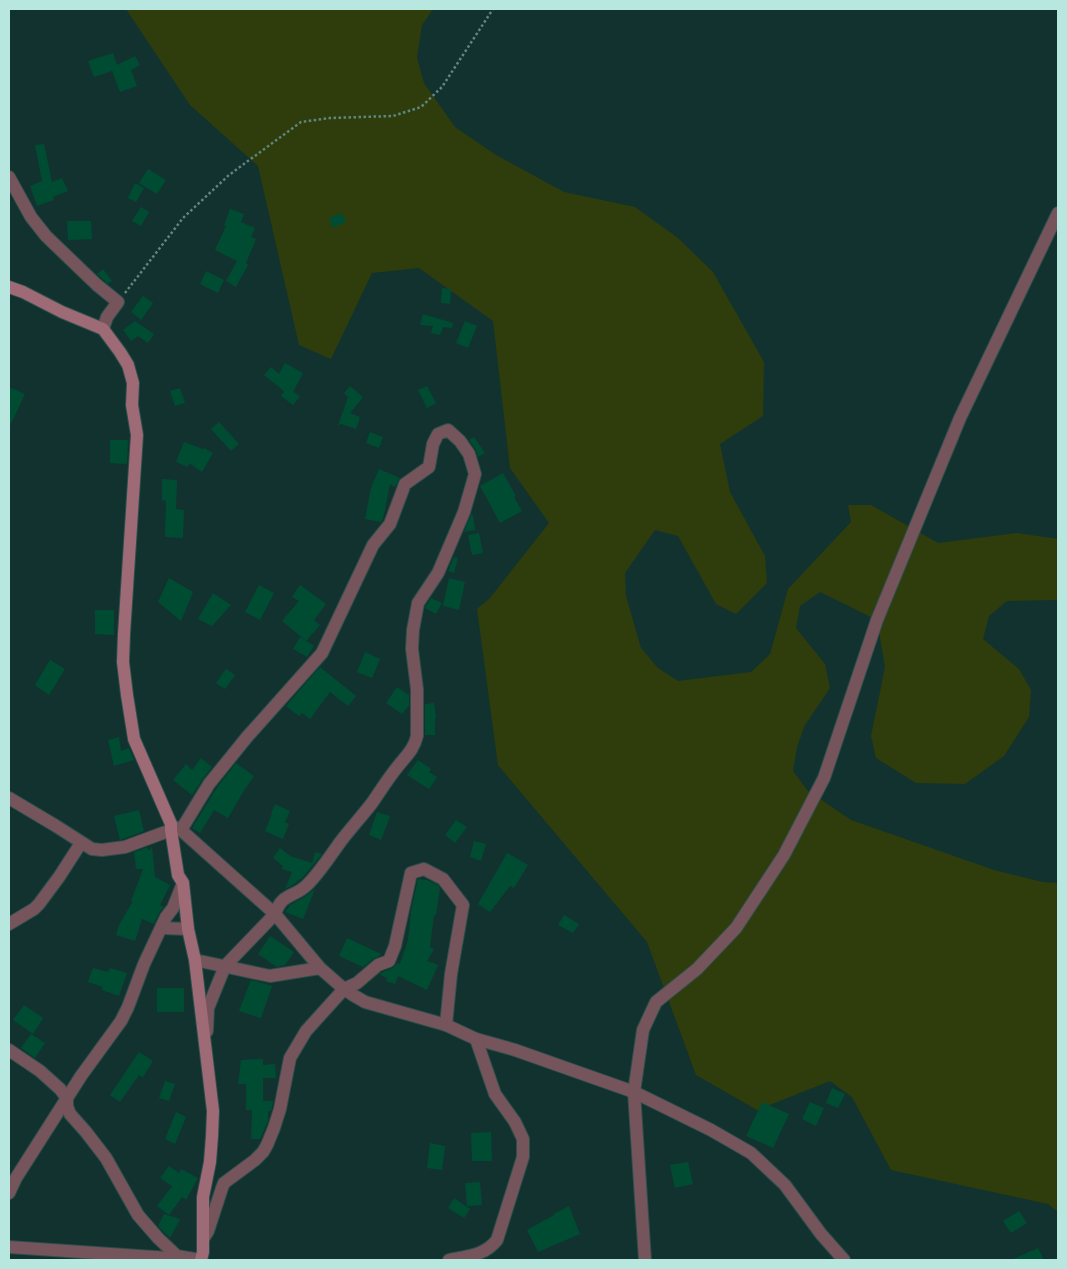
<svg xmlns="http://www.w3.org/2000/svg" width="1067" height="1269" viewBox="0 0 1067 1269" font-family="Montserrat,sans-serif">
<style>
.green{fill:#2f3d0c}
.building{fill:#004c33}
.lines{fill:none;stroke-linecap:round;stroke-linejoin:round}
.street-casing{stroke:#2c4f4a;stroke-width:14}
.secondary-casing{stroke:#2c4f4a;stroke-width:14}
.path{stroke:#5f8781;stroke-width:2.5;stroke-dasharray:2.5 2.5;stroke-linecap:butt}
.street{stroke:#75545c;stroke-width:12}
.secondary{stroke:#9d6a76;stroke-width:12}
</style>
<rect width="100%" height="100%" fill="#11322e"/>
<polygon class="green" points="126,9 433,9 422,25 417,58 424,83 455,127 496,155 564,192 635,207 678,238 713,272 764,362 763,416 720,444 730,492 765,556 767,583 736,614 716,604 678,536 655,530 625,573 626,596 641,648 658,668 678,681 751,672 770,654 788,589 851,522 848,505 871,505 938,543 1017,533 1058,539 1058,600 1007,601 989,616 983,639 1019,669 1031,690 1029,717 1004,756 965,784 916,783 876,758 871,736 885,667 877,620 820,592 800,606 796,628 825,664 830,688 805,725 797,747 793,771 807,790 851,820 994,870 1043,882 1058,883 1058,1212 1048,1204 891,1170 852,1097 830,1081 757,1110 696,1075 647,942 498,765 477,609 490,598 549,523 510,468 493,321 419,268 372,273 331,359 299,345 258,166 190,105"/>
<g class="building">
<polygon points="113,53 117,65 135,56 140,65 131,70 137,86 120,92 112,71 94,77 88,61"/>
<polygon points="44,144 52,182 62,178 68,191 53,197 54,200 37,206 30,186 42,181 35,145"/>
<polygon points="148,169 166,180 157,194 139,183"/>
<polygon points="135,183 144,188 136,202 128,198"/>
<polygon points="141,207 149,212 141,226 132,221"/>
<polygon points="230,209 244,214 241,222 255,228 251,237 256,239 246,263 248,265 236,287 226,281 237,261 215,250 226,226 224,226"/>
<polygon points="342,213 346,222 333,228 329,218"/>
<polygon points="67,221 91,221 92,239 68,240"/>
<polygon points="103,269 112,281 108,284 97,274"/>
<polygon points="206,271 224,280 218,293 200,284"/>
<polygon points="442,288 451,289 450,304 441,303"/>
<polygon points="143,296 153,303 141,320 131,312"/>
<polygon points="423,314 453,323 452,328 443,327 440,335 431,333 433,326 420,325"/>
<polygon points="135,321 154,334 148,343 138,336 131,341 123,330"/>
<polygon points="465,321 477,326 468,348 456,343"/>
<polygon points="285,363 303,373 293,392 300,396 293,405 281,396 284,391 264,375 271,367 279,374"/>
<polygon points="350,386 363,397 350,413 360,417 356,429 341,424 338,426 348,397 344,393"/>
<polygon points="427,386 436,403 427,408 418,390"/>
<polygon points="9,387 25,394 9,428"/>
<polygon points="180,388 185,403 175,406 170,391"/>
<polygon points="219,422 239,444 231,451 211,429"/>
<polygon points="370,432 383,437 379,448 366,443"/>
<polygon points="474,437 485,453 478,457 476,450 469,440"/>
<polygon points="110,440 128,440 127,464 110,463"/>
<polygon points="184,442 203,449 204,448 213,453 202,472 189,463 188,467 176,462"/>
<polygon points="379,469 400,478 395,487 390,484 383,519 381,522 365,519 371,488"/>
<polygon points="503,473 516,496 514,497 522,511 500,523 480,486"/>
<polygon points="162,479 177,480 176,509 184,510 183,538 165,537 166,501 162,500"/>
<polygon points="471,515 473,515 475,530 464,532"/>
<polygon points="479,533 483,553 472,555 468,535"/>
<polygon points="454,557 458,558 454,573 448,571"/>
<polygon points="169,578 193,592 181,621 158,602"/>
<polygon points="449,578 465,582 459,610 443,606"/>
<polygon points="259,585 274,593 260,620 245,612"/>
<polygon points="300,585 326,604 314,620 320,625 306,641 282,621 299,601 292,597"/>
<polygon points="213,593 231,605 212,626 198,619"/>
<polygon points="431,598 442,603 436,614 425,608"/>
<polygon points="95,610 114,610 114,635 95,634"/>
<polygon points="300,637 314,646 307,657 293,649"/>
<polygon points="365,652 380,659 372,678 357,672"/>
<polygon points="50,660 65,669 49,695 35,685"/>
<polygon points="320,667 356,696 348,706 330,692 310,719 302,713 299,716 286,706"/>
<polygon points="226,669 235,675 225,689 216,683"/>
<polygon points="397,687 409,695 409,705 402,714 386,703"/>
<polygon points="434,703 436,718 435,718 435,735 425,735 425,704"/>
<polygon points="119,737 121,751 129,748 134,760 114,766 108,740"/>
<polygon points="201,758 212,767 202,780 192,795 173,780 186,764 192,770"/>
<polygon points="418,760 431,769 429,772 437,777 429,789 407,775"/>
<polygon points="236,763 254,776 245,789 228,818 214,810 200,833 192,828 216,789"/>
<polygon points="275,804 290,811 285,822 289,824 283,839 265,831 272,814 271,813"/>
<polygon points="139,810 144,831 120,840 114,816"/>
<polygon points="377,812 390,816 381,840 369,835"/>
<polygon points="456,820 467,827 455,843 445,835"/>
<polygon points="474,841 486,844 481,861 470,857"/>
<polygon points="152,846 155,877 170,885 160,905 164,907 159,913 154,924 142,919 135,941 116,935 119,925 133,901 131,901 143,869 136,869 134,852 148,847 148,850 150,850"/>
<polygon points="280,848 290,856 312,863 315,852 322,854 302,878 294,884 285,889 292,872 282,869 283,866 273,858"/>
<polygon points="507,853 528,865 514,888 510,886 490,912 478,904"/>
<polygon points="418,879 427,880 438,885 440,888 436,915 434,915 430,947 434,949 427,961 438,965 427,990 398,976 395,984 386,981 387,978 379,974 394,967 397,963 400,964 408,940 411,911"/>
<polygon points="315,889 303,919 285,912 290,905 303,898"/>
<polygon points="564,915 579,924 573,933 558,925"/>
<polygon points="270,936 294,952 285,965 277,967 258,954"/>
<polygon points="347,938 381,954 380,956 373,959 363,967 339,956"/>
<polygon points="93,968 108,972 110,968 127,973 119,996 102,990 103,987 88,982"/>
<polygon points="251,980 272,986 261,1018 239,1011"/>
<rect x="157" y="988" width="27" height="24"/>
<polygon points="24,1005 43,1018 33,1034 13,1020"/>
<polygon points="31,1034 45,1043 35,1058 21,1048"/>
<polygon points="139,1052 153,1061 143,1077 139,1075 120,1102 110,1095"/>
<polygon points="263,1059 263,1065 275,1064 276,1078 263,1078 263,1101 273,1101 271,1111 268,1111 268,1121 260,1139 251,1139 252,1110 246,1110 246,1084 238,1084 241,1060"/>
<polygon points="165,1081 175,1084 169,1101 159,1098"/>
<polygon points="832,1088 845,1094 838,1108 826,1103"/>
<polygon points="762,1102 789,1114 773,1148 746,1136"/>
<polygon points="810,1102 824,1108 816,1126 802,1119"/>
<polygon points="176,1112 186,1117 175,1144 165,1139"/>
<polygon points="491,1132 492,1161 472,1161 471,1133"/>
<polygon points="430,1143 445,1146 442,1170 427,1168"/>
<polygon points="688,1162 693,1184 675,1188 670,1165"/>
<polygon points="169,1166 179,1173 181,1169 198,1178 186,1200 182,1197 169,1215 157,1206 172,1186 160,1178"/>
<polygon points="480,1182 482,1205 467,1206 465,1183"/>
<polygon points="454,1198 470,1209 464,1218 448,1208"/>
<polygon points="569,1206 580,1234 538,1252 527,1230 554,1215 554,1214"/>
<polygon points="1019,1211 1027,1223 1011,1233 1003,1221"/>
<polygon points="164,1214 180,1219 170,1238 158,1226"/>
<polygon points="1038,1248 1044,1260 1011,1260"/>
</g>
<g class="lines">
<g class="street-casing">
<g id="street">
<polyline points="9,177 31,217 46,236 97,285 118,302 107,317 103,329"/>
<polyline points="9,798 56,826 92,849 102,850 125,847 171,830"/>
<polyline points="175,827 181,830 275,914 320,968 344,989 353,995 365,1002 446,1025 476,1039 515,1050 634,1092 711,1130 751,1153 785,1185 821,1234 844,1260"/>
<path d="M181,830L209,784L247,737L322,653L373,545L390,524L405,484L429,467L433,444L438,434L448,430L460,441L469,454L475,474L464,512L438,573L418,603L413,630L412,649L417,689V736C414,749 407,755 399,765C389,777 381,790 372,803C362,816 351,828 341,841C330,856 320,872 308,884C295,898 282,892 275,914L225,966L208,1008L207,1031"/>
<polyline points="9,924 34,909 39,904 59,877 81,843"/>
<polyline points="162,928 188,929"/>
<polyline points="195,960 270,976 320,968"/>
<polyline points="9,1050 40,1071 60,1089 67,1098 67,1106 70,1114 86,1132 106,1158 138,1215 158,1238 177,1256 200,1260"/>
<polyline points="9,1193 16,1178 81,1076 121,1021 128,1007 144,964 166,917 173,908 183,883"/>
<polyline points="203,1242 203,1239 208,1231 222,1188 224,1183 255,1160 263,1152 267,1145 274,1128 280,1109 290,1058 306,1031 344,989 357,983 378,965 389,961 395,946 411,873 424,869 443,879 463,905 451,974 446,1025"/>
<polyline points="9,1247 183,1259"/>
<path d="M449,1260C468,1256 484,1256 497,1240L523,1157V1139L515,1122L495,1094L476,1039"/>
<polyline points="645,1260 634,1092 643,1030 656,1002 697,969 736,928 784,855 824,778 877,620 960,418 1058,213"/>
</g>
</g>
<g class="secondary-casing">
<polyline id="secondary" points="9,287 23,292 62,312 103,329 120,352 128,365 133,383 132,405 137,435 124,634 123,662 127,695 134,739 171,824 171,830 178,875 183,883 188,929 195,960 213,1111 212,1136 210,1162 203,1197 203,1252 201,1260"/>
</g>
<polyline class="path" points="125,293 183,218 229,175 301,122 330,118 393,116 421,107 442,87 493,9"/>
<use href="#street" class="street"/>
<use href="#secondary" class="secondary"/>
</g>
<rect width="1067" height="1269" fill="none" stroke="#b8e7df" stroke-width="20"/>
</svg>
